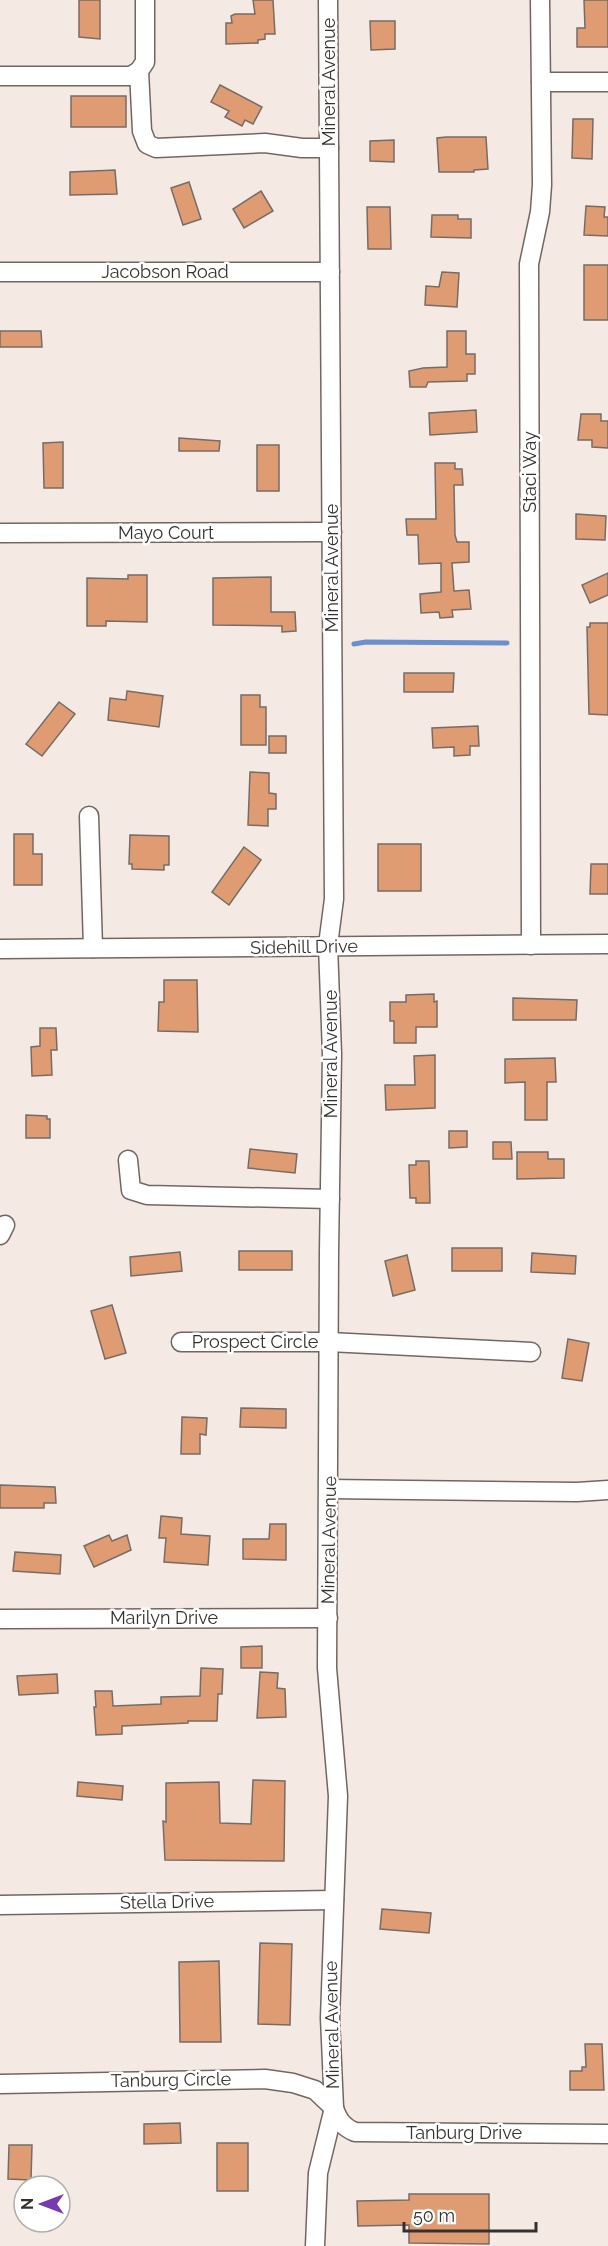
<svg xmlns="http://www.w3.org/2000/svg" width="608" height="2246" viewBox="0 0 608 2246" font-family="Raleway,sans-serif">
<style>
.lines{fill:none;stroke-linecap:round;stroke-linejoin:round}
.stream{stroke:#6b90cb;stroke-width:5}
.building{fill:#df9c72;stroke:#766c67;stroke-width:1.5}
.minor-casing{stroke:#716761;stroke-width:21}
.minor{stroke:#fff;stroke-width:18}
.labels{text-anchor:middle;stroke-width:5;stroke-linejoin:round;paint-order:stroke}
.street-label{font-size:18px;fill:#35312e;stroke:#fff}
</style>
<rect width="100%" height="100%" fill="#f5eae3"/>
<g class="lines">
<polyline class="stream" points="354,644 366,642 507,643"/>
</g>
<g class="building">
<polygon points="79,0 100,0 100,39 79,37"/>
<polygon points="253,0 273,0 275,34 265,34 265,39 258,40 258,43 226,44 226,23 232,23 231,16 235,14 255,14"/>
<polygon points="584,0 608,0 608,47 577,47 577,28 585,28"/>
<polygon points="370,21 395,21 395,49 371,50"/>
<polygon points="220,85 262,107 253,124 245,120 242,126 225,117 229,111 211,102"/>
<rect x="71" y="96" width="55" height="31"/>
<polygon points="573,119 593,119 592,159 572,158"/>
<polygon points="446,137 486,137 488,169 474,170 474,172 439,172 437,138"/>
<polygon points="394,140 394,162 370,161 370,141"/>
<polygon points="115,170 117,194 70,195 70,172"/>
<polygon points="189,182 201,219 183,225 171,188"/>
<polygon points="261,191 273,211 244,228 233,209"/>
<polygon points="586,206 605,207 604,217 608,217 608,236 584,235"/>
<polygon points="367,207 390,207 391,249 368,249"/>
<polygon points="432,215 458,215 458,219 471,219 471,238 431,237"/>
<rect x="584" y="265" width="24" height="55"/>
<polygon points="442,272 459,273 457,307 425,305 426,286 439,287"/>
<polygon points="0,331 41,331 42,347 0,347"/>
<polygon points="447,331 466,331 466,354 475,354 475,374 467,374 467,381 428,382 426,387 410,387 409,371 423,368 447,367"/>
<polygon points="476,410 477,432 430,435 429,413"/>
<polygon points="581,414 601,414 601,421 608,421 608,448 592,447 592,440 578,440"/>
<polygon points="179,438 220,441 219,451 179,451"/>
<polygon points="63,442 63,488 44,488 43,443"/>
<rect x="257" y="445" width="22" height="46"/>
<polygon points="435,463 455,463 455,469 462,469 463,485 454,485 455,535 457,542 469,542 469,562 452,563 454,591 469,590 471,609 452,610 453,617 440,618 439,612 421,613 420,594 441,592 441,563 419,564 418,535 407,535 406,519 436,519"/>
<polygon points="576,514 606,516 605,540 576,539"/>
<polygon points="608,573 608,595 590,603 582,585"/>
<polygon points="128,575 147,575 147,622 106,621 106,626 87,626 87,578 128,579"/>
<polygon points="271,577 271,612 295,612 296,631 282,632 282,626 213,625 213,578"/>
<polygon points="590,623 608,623 608,715 589,714 587,627 590,627"/>
<polygon points="404,673 454,673 453,692 404,692"/>
<polygon points="127,691 163,696 159,727 108,720 110,698 126,700"/>
<polygon points="241,695 260,695 260,707 266,707 266,745 241,745"/>
<polygon points="59,702 75,714 42,756 26,744"/>
<polygon points="478,726 479,746 470,746 470,755 454,756 454,747 433,748 432,728"/>
<rect x="269" y="736" width="17" height="17"/>
<polygon points="250,772 269,773 269,793 276,794 276,809 268,809 268,826 248,825"/>
<polygon points="14,834 33,834 33,854 42,854 42,885 14,885"/>
<polygon points="130,835 169,836 169,865 164,865 164,870 132,869 132,864 129,864"/>
<rect x="378" y="844" width="43" height="47"/>
<polygon points="244,847 261,860 229,905 212,892"/>
<polygon points="591,864 608,864 608,894 590,894"/>
<polygon points="164,980 197,980 198,1032 158,1031 159,1002 164,1002"/>
<polygon points="434,994 434,1002 437,1001 437,1027 416,1027 416,1043 394,1043 394,1021 390,1021 390,1002 406,1002 406,995"/>
<polygon points="513,998 577,1000 576,1020 513,1020"/>
<polygon points="40,1028 56,1028 57,1050 51,1050 52,1075 32,1076 31,1047 40,1046"/>
<polygon points="435,1055 435,1108 386,1110 385,1085 415,1085 414,1056"/>
<polygon points="555,1058 556,1082 547,1082 547,1120 525,1120 525,1082 505,1083 505,1059"/>
<polygon points="26,1115 47,1116 47,1119 50,1119 50,1138 26,1138"/>
<polygon points="449,1131 467,1131 467,1147 449,1148"/>
<polygon points="493,1142 511,1142 512,1159 493,1159"/>
<polygon points="250,1149 297,1154 295,1173 248,1168"/>
<polygon points="517,1152 548,1152 548,1159 564,1159 564,1178 517,1179"/>
<polygon points="416,1161 429,1161 430,1203 416,1203 416,1198 410,1198 409,1165 416,1165"/>
<rect x="452" y="1248" width="50" height="23"/>
<rect x="239" y="1251" width="53" height="19"/>
<polygon points="180,1252 182,1271 131,1276 130,1257"/>
<polygon points="532,1253 576,1256 575,1274 531,1272"/>
<polygon points="407,1255 415,1290 393,1296 385,1261"/>
<polygon points="112,1305 126,1353 105,1359 91,1311"/>
<polygon points="568,1339 589,1343 582,1381 562,1378"/>
<polygon points="241,1408 286,1409 286,1428 240,1427"/>
<polygon points="182,1417 207,1418 206,1435 200,1434 200,1454 181,1454"/>
<polygon points="0,1485 55,1487 56,1503 44,1503 44,1508 0,1508"/>
<polygon points="161,1516 182,1518 181,1534 210,1536 208,1565 164,1562 166,1538 159,1538"/>
<polygon points="270,1524 286,1524 286,1560 243,1559 243,1539 269,1539"/>
<polygon points="109,1535 112,1541 127,1535 131,1550 94,1567 84,1546"/>
<polygon points="15,1552 61,1555 60,1574 13,1571"/>
<polygon points="262,1646 262,1668 241,1668 241,1647"/>
<polygon points="201,1668 223,1669 222,1694 218,1694 217,1721 188,1721 188,1723 122,1726 122,1734 96,1735 94,1707 96,1707 95,1691 112,1691 113,1706 161,1704 161,1697 200,1696"/>
<polygon points="260,1672 278,1673 277,1688 285,1689 286,1717 257,1718"/>
<polygon points="57,1674 58,1693 19,1695 17,1676"/>
<polygon points="253,1780 285,1781 284,1861 165,1860 163,1821 166,1822 166,1783 219,1782 220,1823 251,1824"/>
<polygon points="78,1782 123,1786 122,1800 77,1796"/>
<polygon points="382,1909 431,1913 429,1933 380,1929"/>
<polygon points="260,1943 292,1944 290,2025 258,2024"/>
<polygon points="219,1961 221,2042 180,2042 179,1962"/>
<polygon points="585,2044 602,2044 604,2090 570,2090 570,2071 582,2071 582,2067 586,2067"/>
<polygon points="180,2123 181,2143 144,2144 144,2124"/>
<rect x="217" y="2143" width="31" height="48"/>
<polygon points="9,2145 32,2145 31,2180 8,2179"/>
<polygon points="409,2194 489,2194 489,2244 409,2243 409,2225 358,2226 357,2201 409,2200"/>
</g>
<g class="lines">
<g class="minor-casing">
<g id="minor">
<path d="M328,0L334,899L328,945L332,1054L329,1252L327,1668L338,1796L330,2018L334,2108C338,2120 343,2127 355,2132L608,2134"/>
<polyline points="139,71 142,131 147,144 156,148 265,143 302,148 329,148"/>
<polyline points="0,76 131,76 139,71 145,62 145,0"/>
<polyline points="541,82 608,82"/>
<polyline points="0,272 330,272"/>
<polyline points="0,533 332,532"/>
<polyline points="89,816 93,948"/>
<polyline points="531,945 529,264 540,212 542,185 540,0"/>
<polyline points="0,949 608,944"/>
<polyline points="128,1160 131,1190 147,1195 330,1199"/>
<polyline points="0,1235 5,1225"/>
<polyline points="181,1342 329,1342 531,1352"/>
<polyline points="329,1489 577,1492 608,1490"/>
<polyline points="0,1619 328,1618"/>
<polyline points="0,1905 334,1900"/>
<polyline points="0,2084 265,2079 293,2083 315,2090 334,2108"/>
<polyline points="315,2246 318,2173 334,2108"/>
</g>
</g>
<use href="#minor" class="minor"/>
</g>
<g class="labels">
<g class="street-label">
<text transform="translate(329 82) rotate(-90)" y="6">Mineral Avenue</text>
<text x="165" y="278">Jacobson Road</text>
<text transform="translate(530 472) rotate(-90)" y="6">Staci Way</text>
<text x="166" y="539">Mayo Court</text>
<text transform="translate(332 568) rotate(-90)" y="6">Mineral Avenue</text>
<text transform="translate(304 947) rotate(-1)" y="6">Sidehill Drive</text>
<text transform="translate(331 1054) rotate(-90)" y="6">Mineral Avenue</text>
<text x="255" y="1348">Prospect Circle</text>
<text transform="translate(329 1540) rotate(-89)" y="6">Mineral Avenue</text>
<text x="164" y="1624">Marilyn Drive</text>
<text transform="translate(167 1902) rotate(-1)" y="6">Stella Drive</text>
<text transform="translate(332 2025) rotate(-91)" y="6">Mineral Avenue</text>
<text transform="translate(171 2080) rotate(-1)" y="6">Tanburg Circle</text>
<text x="464" y="2139">Tanburg Drive</text>
</g>
</g>
<g transform="translate(42 2204) rotate(270)"><circle r="28" fill="#ffffff" stroke="#aeadab" stroke-width="1.5"/>
<path d="M0-4.5L10 22L0 15L-10 22Z" fill="#753bb1"/>
<text y="-9" font-size="16" font-weight="bold" text-anchor="middle" fill="#35312e">N</text>
</g>
<path d="M404 2222v9h132v-9" fill="none" stroke="#35312e" stroke-width="3"/>
<text x="413" y="2222" font-size="18" fill="#35312e" stroke="#ffffff" stroke-width="4.5" paint-order="stroke">50 m</text>
</svg>
